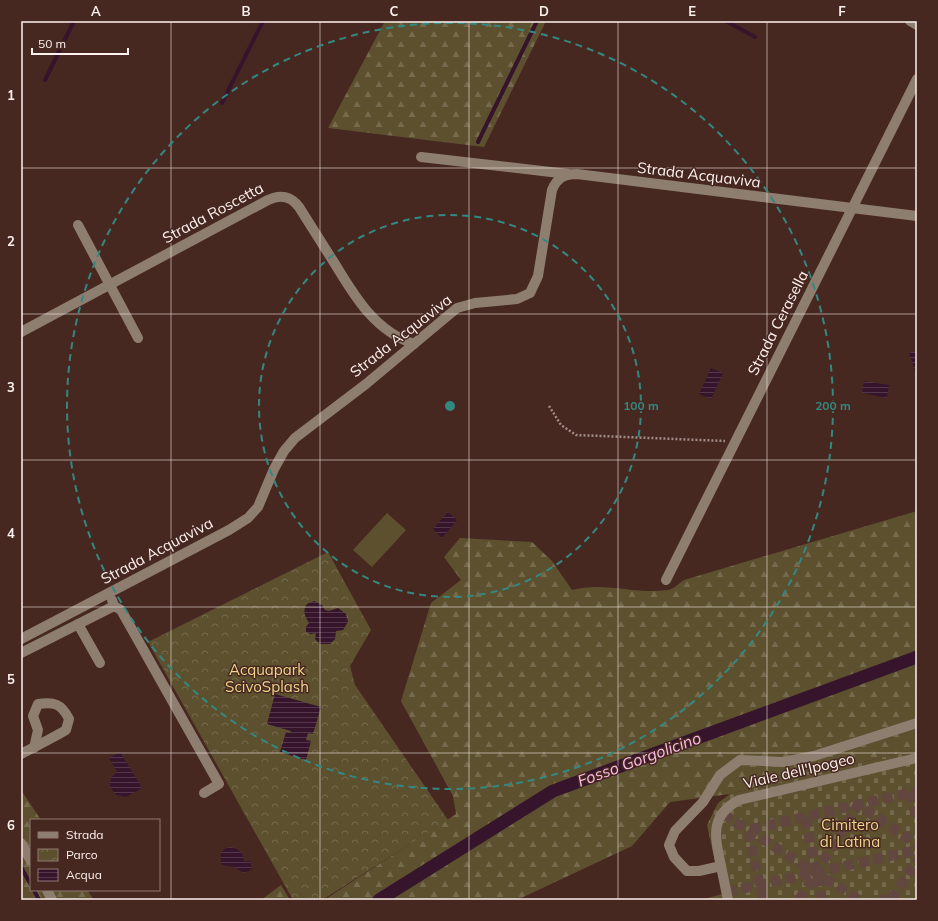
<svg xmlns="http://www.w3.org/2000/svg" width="938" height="921" viewBox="0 0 938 921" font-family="Mulish,sans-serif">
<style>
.forest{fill:url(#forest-firs)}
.cemetery{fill:url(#cemetery-stones)}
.park{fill:url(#park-crowns)}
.garden{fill:#5d502f}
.water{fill:url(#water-rules)}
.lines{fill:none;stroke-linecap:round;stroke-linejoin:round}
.stream{stroke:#35142c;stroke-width:4}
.canal{stroke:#35142c;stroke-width:13}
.minor-tunnel{stroke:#624640;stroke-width:10;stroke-dasharray:10 5;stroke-linecap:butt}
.path{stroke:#a28c87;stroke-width:2.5;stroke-dasharray:2 2;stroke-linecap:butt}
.minor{stroke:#8e7e70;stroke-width:10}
.grid{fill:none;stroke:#fef1ee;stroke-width:1;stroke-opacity:0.55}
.ring{fill:none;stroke:#338881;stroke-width:2;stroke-dasharray:7 5}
.labels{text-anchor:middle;stroke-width:3;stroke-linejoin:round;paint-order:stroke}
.street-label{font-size:15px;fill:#fef1ee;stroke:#472821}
.park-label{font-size:15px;fill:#f0d48d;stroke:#472821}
.water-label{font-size:16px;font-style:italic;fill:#fbbae6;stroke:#472821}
.centre{fill:#338881;stroke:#472821;stroke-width:2}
.ring-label{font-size:12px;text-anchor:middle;font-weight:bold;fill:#338881;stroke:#472821;stroke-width:3;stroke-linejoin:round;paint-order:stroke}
.neatline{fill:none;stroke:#fef1ee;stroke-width:1.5}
.grid-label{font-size:13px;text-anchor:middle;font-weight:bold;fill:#fef1ee}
</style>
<defs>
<pattern id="forest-firs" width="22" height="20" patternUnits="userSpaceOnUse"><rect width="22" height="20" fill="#5d502f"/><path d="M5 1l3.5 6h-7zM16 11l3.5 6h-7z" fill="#756a4d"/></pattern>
<pattern id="cemetery-stones" width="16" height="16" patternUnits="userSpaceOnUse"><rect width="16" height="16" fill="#5d502f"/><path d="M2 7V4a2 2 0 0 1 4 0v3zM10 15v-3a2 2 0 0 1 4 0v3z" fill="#756a4d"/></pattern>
<pattern id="park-crowns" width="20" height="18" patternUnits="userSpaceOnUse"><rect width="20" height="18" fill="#5d502f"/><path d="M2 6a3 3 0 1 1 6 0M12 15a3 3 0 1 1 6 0" fill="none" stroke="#756a4d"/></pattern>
<pattern id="water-rules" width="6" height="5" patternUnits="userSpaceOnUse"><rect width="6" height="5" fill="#35142c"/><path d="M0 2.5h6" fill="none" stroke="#53374b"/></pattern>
</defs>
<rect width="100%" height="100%" fill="#472821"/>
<g class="forest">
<polygon points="385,21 546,21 484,147 328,128"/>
<path d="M917,511V749L730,794L670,802L632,846L517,900H324L456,814L453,796L401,701L431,603L461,580L444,557L460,538L532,542L552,561L572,590C604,581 636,595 668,590C674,589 679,583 684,580Z"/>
<polygon points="21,790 41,820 31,820 31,890 87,890 94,900 21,900"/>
<polygon points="281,885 290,900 261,900"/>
</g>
<polygon class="cemetery" points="917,749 917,900 701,900 722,894 707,825 718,803 730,794"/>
<polygon class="park" points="328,552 371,630 350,666 355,685 448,820 322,900 293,900 148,642"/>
<polygon class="garden" points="387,513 406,530 372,567 353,550"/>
<g class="water">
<polygon points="917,351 917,376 909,353"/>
<polygon points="711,368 723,373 711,399 699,394"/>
<polygon points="864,381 889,385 887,398 862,393"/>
<polygon points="448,512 457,520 442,538 433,529"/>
<path d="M314,601L322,605L325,610L329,611L338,608L346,614L348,622L343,630L336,631L335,639L330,644H320L315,639L316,633L311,634L306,632V627L309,623C305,616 302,611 307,604Z"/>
<polygon points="275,694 321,707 313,734 308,733 306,740 311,741 306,760 280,752 286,732 290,733 291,731 267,724"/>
<polygon points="120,752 142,788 126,797 116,795 110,787 111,778 117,772 109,758"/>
<path d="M231,847C240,850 243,852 244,861H250L252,869L244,873L234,867L222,865C219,855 220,849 231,847Z"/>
</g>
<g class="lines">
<g class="stream">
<polyline points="726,21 755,37"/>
<polyline points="45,80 74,21"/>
<polyline points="222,103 263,21"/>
<polyline points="478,142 537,21"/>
<polyline points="21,867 31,885"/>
<polyline points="34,890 39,900"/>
</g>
<polyline class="canal" points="379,900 553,791 917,657"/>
<g class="minor-tunnel">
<polyline points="910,792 917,819"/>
<polyline points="723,814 859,900"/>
<polyline points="805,818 822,900"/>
<polyline points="727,892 917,850"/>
<polyline points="763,900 748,830 917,791"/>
<polyline points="799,900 858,805 917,844"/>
<polyline points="879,900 888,900"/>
<polyline points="891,900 917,860"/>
</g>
<polyline class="path" points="549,406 561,425 576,435 725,441"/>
<g class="minor">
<polyline points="910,21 917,25"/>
<polyline points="421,157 568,174"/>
<polyline points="78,225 138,338"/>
<path d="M21,332L268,200C280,194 291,196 299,207C311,226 323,245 335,264C355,297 375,331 414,344"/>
<polyline points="666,580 917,79"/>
<polyline points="114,606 121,610 219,784 204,793"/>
<polyline points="78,624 100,663"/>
<path d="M21,639L229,530L248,518L258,507L274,469L284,451L295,438L366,384L457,308L475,303L517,299L530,293L538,276L552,190C557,178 564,174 577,174L917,216"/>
<polyline points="21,653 114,606 112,600"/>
<path d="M917,723L814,756L783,762L740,760L720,775L703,802L675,831L669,845L674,857L687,871H699L721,866C715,837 709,816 739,800L917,758"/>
<path d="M21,754C36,746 51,739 66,730L69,719C61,703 54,702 38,704L33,716L38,730L34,748"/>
<polyline points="21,843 31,861"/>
<polyline points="721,866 728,900"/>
<polyline points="47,890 52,900"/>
</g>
</g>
<path class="grid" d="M171,21V900M320,21V900M469,21V900M618,21V900M767,21V900M21,168H917M21,314H917M21,460H917M21,607H917M21,753H917"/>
<g class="ring">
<circle cx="450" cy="406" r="191"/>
<circle cx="450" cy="406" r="383"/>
</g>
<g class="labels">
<g class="street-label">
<text transform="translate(699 175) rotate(7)" y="5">Strada Acquaviva</text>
<text transform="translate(213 213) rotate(-28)" y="5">Strada Roscetta</text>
<text transform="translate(778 323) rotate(-63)" y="5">Strada Cerasella</text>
<text transform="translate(401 336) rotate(-38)" y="5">Strada Acquaviva</text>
<text transform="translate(157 551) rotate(-28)" y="5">Strada Acquaviva</text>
<text transform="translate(799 771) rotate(-13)" y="5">Viale dell'Ipogeo</text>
</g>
<g class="park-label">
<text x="267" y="675">Acquapark<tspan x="267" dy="17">ScivoSplash</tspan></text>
<text x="850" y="830">Cimitero<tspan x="850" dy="17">di Latina</tspan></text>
</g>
<g class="water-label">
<text transform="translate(639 759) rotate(-20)" y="6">Fosso Gorgolicino</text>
</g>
</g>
<circle cx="450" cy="406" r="6" class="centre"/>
<g class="ring-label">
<text x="641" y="410">100 m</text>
<text x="833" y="410">200 m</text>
</g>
<rect width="938" height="921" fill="none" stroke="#472821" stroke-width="44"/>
<rect x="30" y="819" width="130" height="72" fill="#472821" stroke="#907873"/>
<rect x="38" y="832" width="20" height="6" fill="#8e7e70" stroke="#907873"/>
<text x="66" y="839" font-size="12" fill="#fef1ee">Strada</text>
<rect x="38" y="849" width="20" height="12" fill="url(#park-crowns)" stroke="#907873"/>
<text x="66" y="859" font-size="12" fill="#fef1ee">Parco</text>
<rect x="38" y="869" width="20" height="12" fill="url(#water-rules)" stroke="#907873"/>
<text x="66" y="879" font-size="12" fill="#fef1ee">Acqua</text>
<path d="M32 48v6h96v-6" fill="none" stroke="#fef1ee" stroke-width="2"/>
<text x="38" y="48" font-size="12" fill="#fef1ee" stroke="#472821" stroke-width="3" paint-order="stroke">50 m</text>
<rect x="22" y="22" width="894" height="877" class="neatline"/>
<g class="grid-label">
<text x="96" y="16">A</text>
<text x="246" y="16">B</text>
<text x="394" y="16">C</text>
<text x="544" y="16">D</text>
<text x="692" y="16">E</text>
<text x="842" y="16">F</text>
<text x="11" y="100">1</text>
<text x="11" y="246">2</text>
<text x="11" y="392">3</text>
<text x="11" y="538">4</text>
<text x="11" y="684">5</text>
<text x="11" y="830">6</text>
</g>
</svg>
